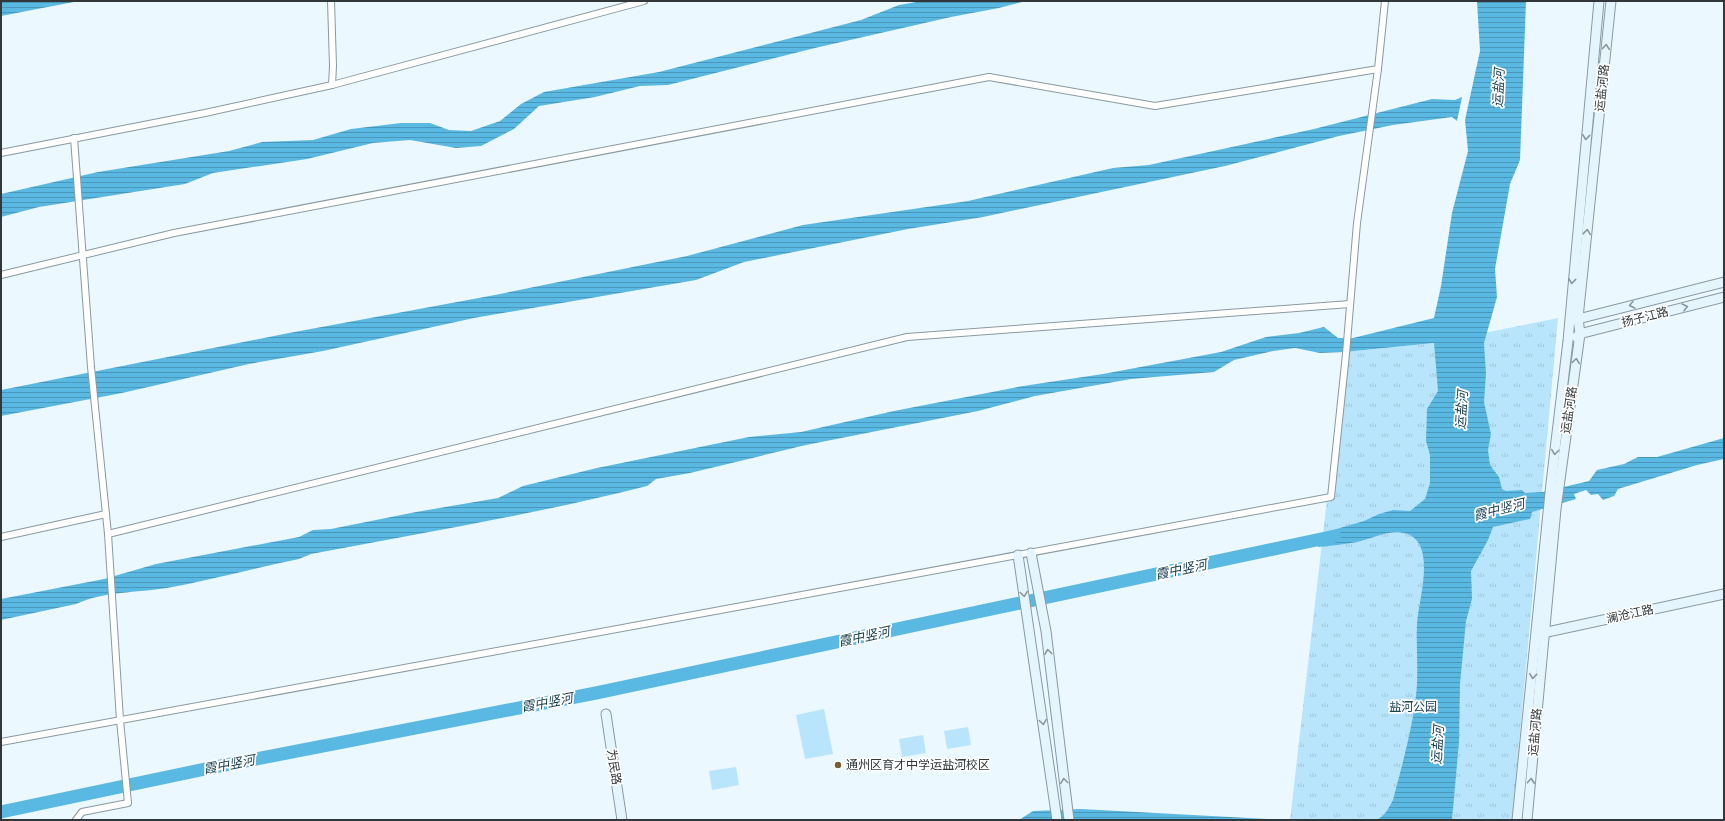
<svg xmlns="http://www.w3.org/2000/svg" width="1725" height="821" viewBox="0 0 1725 821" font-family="Poppins,'Noto Sans SC',sans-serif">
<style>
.grass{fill:#b8e5fc}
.park{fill:url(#park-tufts)}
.water{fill:url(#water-rules)}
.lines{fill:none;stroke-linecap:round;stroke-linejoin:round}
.river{stroke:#5ab9e3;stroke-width:13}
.street-casing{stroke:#8a99a1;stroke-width:8}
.secondary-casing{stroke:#8a99a1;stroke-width:11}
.street{stroke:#fff;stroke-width:6}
.secondary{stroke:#e4f5fe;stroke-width:9}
.oneway{stroke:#8a969c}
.poi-dot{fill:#775d2f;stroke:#fff;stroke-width:1.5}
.labels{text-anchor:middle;stroke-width:3.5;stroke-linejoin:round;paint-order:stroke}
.street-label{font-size:12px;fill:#31373a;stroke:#fff}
.park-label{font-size:12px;fill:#1c4557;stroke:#fff}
.poi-label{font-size:12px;fill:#31373a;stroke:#fff;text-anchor:start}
.water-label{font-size:13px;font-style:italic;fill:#123c4d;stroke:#fff}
</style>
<defs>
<pattern id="park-tufts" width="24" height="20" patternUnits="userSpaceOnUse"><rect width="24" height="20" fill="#b8e5fc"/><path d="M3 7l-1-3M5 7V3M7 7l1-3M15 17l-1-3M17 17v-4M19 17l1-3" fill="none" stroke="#9fc5d9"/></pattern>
<pattern id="water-rules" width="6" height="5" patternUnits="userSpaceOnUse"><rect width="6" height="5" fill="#5ab9e3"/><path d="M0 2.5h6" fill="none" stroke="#4b97b9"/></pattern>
</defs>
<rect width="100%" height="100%" fill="#ebf8ff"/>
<g class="grass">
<polygon points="824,709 833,754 805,759 796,715"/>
<polygon points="968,727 971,745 947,749 944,731"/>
<polygon points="923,735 926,753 902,757 899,739"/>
<polygon points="736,767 739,785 712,790 709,771"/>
</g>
<polygon class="park" points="1558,318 1512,820 1290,820 1344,352 1435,343"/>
<g class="water">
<polygon points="1,1 79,1 1,16"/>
<polygon points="922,1 1026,1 999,8 951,17 815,48 668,85 640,86 595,97 539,106 514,129 481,146 456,148 410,140 373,143 307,159 213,173 185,184 39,207 1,217 1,194 98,172 229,151 262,142 313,140 351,129 401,123 430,123 449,130 471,131 500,121 521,104 544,92 659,72 861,20 899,5"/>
<path d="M1477,1H1526L1520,160L1510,184L1495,269L1497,297L1484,343L1486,374L1484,402L1491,434L1488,450L1490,465L1499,477L1502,489L1506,491L1522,490L1525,493L1543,492L1589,481L1597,470L1624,464L1638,457H1657L1724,438V459L1697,465L1618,489L1614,496L1603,500L1598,494L1591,495L1586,490L1574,494L1576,499L1532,512L1530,519L1493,527L1488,540L1471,571L1472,599L1466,621L1460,684L1459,742L1452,820H1375C1385,817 1388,809 1393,800C1402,765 1415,720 1417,684C1418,664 1416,644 1417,624C1418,602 1436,549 1410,535C1394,527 1374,538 1357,542C1345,544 1331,546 1318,547L1316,535L1364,521L1379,514L1393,510L1410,511L1425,499L1430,483V455L1426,441L1427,409L1438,391L1434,343L1344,352L1320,353L1295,348L1273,351L1234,360L1214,372L1131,379L1035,396L978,411L806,445L690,473L656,479L647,486C536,514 423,533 311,554L299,559C255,568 211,580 167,588C136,593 105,591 76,604L1,620V599L104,579L156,564L299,537L313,530L331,529L416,512L498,498L523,486L597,468L749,437L801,432L894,411L1023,386L1103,374L1221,352L1266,337L1299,333L1324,327L1338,338H1353L1434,318L1441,286L1452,213L1468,151L1465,120L1480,51Z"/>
<polygon points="1462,97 1457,121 1452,117 1393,125 1339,136 1225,166 983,217 908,229 744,262 696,280 474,318 323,351 249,364 122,393 1,416 1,390 289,333 495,295 687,256 803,225 968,201 1113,168 1149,165 1314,129 1432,99 1455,100"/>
<polygon points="1081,809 1286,820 1019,820 1033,811"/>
</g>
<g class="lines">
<polyline class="river" points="1,812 215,767 596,693 1335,536"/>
<g class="street-casing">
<g id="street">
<polyline points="331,1 333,66 332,85"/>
<polyline points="74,138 91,367 108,534 120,720 128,803 82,812 76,820"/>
<polyline points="1,153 205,113 332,85 644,1"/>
<polyline points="1,275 174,233 989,77 1155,106 1378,69"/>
<polyline points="108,534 907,337 1350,304"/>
<polyline points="1,537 106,514"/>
<polyline points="1,742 753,604 1331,497 1346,354 1357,223 1378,69 1385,1"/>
</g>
</g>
<g class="secondary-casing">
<g id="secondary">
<polyline points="1574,320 1724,282"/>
<polyline points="1576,337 1583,333 1724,297"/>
<polyline points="1031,553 1046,631 1069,820"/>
<polyline points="1018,555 1057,820"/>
<polyline points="1538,634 1724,594"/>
<polyline points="606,714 622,820"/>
<polyline points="1517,820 1551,483 1568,341 1599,1"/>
<polyline points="1527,820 1556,509 1580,334 1578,318 1611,1"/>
</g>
</g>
<use href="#street" class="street"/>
<use href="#secondary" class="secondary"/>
</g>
<defs><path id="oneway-chevron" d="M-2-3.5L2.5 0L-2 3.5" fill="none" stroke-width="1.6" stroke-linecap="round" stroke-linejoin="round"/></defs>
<g class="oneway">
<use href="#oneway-chevron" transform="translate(1606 47) rotate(-84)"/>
<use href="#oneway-chevron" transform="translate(1586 137) rotate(96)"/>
<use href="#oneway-chevron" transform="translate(1587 232) rotate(-84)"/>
<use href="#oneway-chevron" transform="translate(1572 281) rotate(96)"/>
<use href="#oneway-chevron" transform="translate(1632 305) rotate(166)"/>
<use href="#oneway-chevron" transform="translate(1685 307) rotate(-14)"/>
<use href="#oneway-chevron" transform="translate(1576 361) rotate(-82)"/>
<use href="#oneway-chevron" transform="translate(1555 452) rotate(97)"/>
<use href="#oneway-chevron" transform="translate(1024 594) rotate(82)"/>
<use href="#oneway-chevron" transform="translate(1048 652) rotate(-97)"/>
<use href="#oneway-chevron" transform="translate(1533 676) rotate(96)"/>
<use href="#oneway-chevron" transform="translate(1043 722) rotate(82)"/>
<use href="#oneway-chevron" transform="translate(1064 781) rotate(-97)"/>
<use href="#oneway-chevron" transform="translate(1531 781) rotate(-85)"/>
</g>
<circle class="poi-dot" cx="838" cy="765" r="4"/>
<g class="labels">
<g class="street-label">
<text transform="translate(1602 88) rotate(-84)" y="4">运盐河路</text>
<text transform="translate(1645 317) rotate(-14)" y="4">扬子江路</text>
<text transform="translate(1569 410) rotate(-82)" y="4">运盐河路</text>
<text transform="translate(1630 614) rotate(-12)" y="4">澜沧江路</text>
<text transform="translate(1535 732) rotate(-85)" y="4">运盐河路</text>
<text transform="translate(614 767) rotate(81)" y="4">为民路</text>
</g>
<g class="park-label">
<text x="1413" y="711">盐河公园</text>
</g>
<g class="poi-label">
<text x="846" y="769">通州区育才中学运盐河校区</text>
</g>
<g class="water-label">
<text transform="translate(1498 88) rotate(-87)" y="5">运盐河</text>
<text transform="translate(1461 410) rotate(-86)" y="5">运盐河</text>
<text transform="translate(1499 509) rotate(-14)" y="5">霞中竖河</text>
<text transform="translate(1181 569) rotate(-12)" y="5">霞中竖河</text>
<text transform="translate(864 636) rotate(-12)" y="5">霞中竖河</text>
<text transform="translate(547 702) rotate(-11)" y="5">霞中竖河</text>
<text transform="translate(1437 745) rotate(-86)" y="5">运盐河</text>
<text transform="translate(229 764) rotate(-11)" y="5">霞中竖河</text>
</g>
</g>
<rect width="1725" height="821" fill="none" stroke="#31373a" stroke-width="4"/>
</svg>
